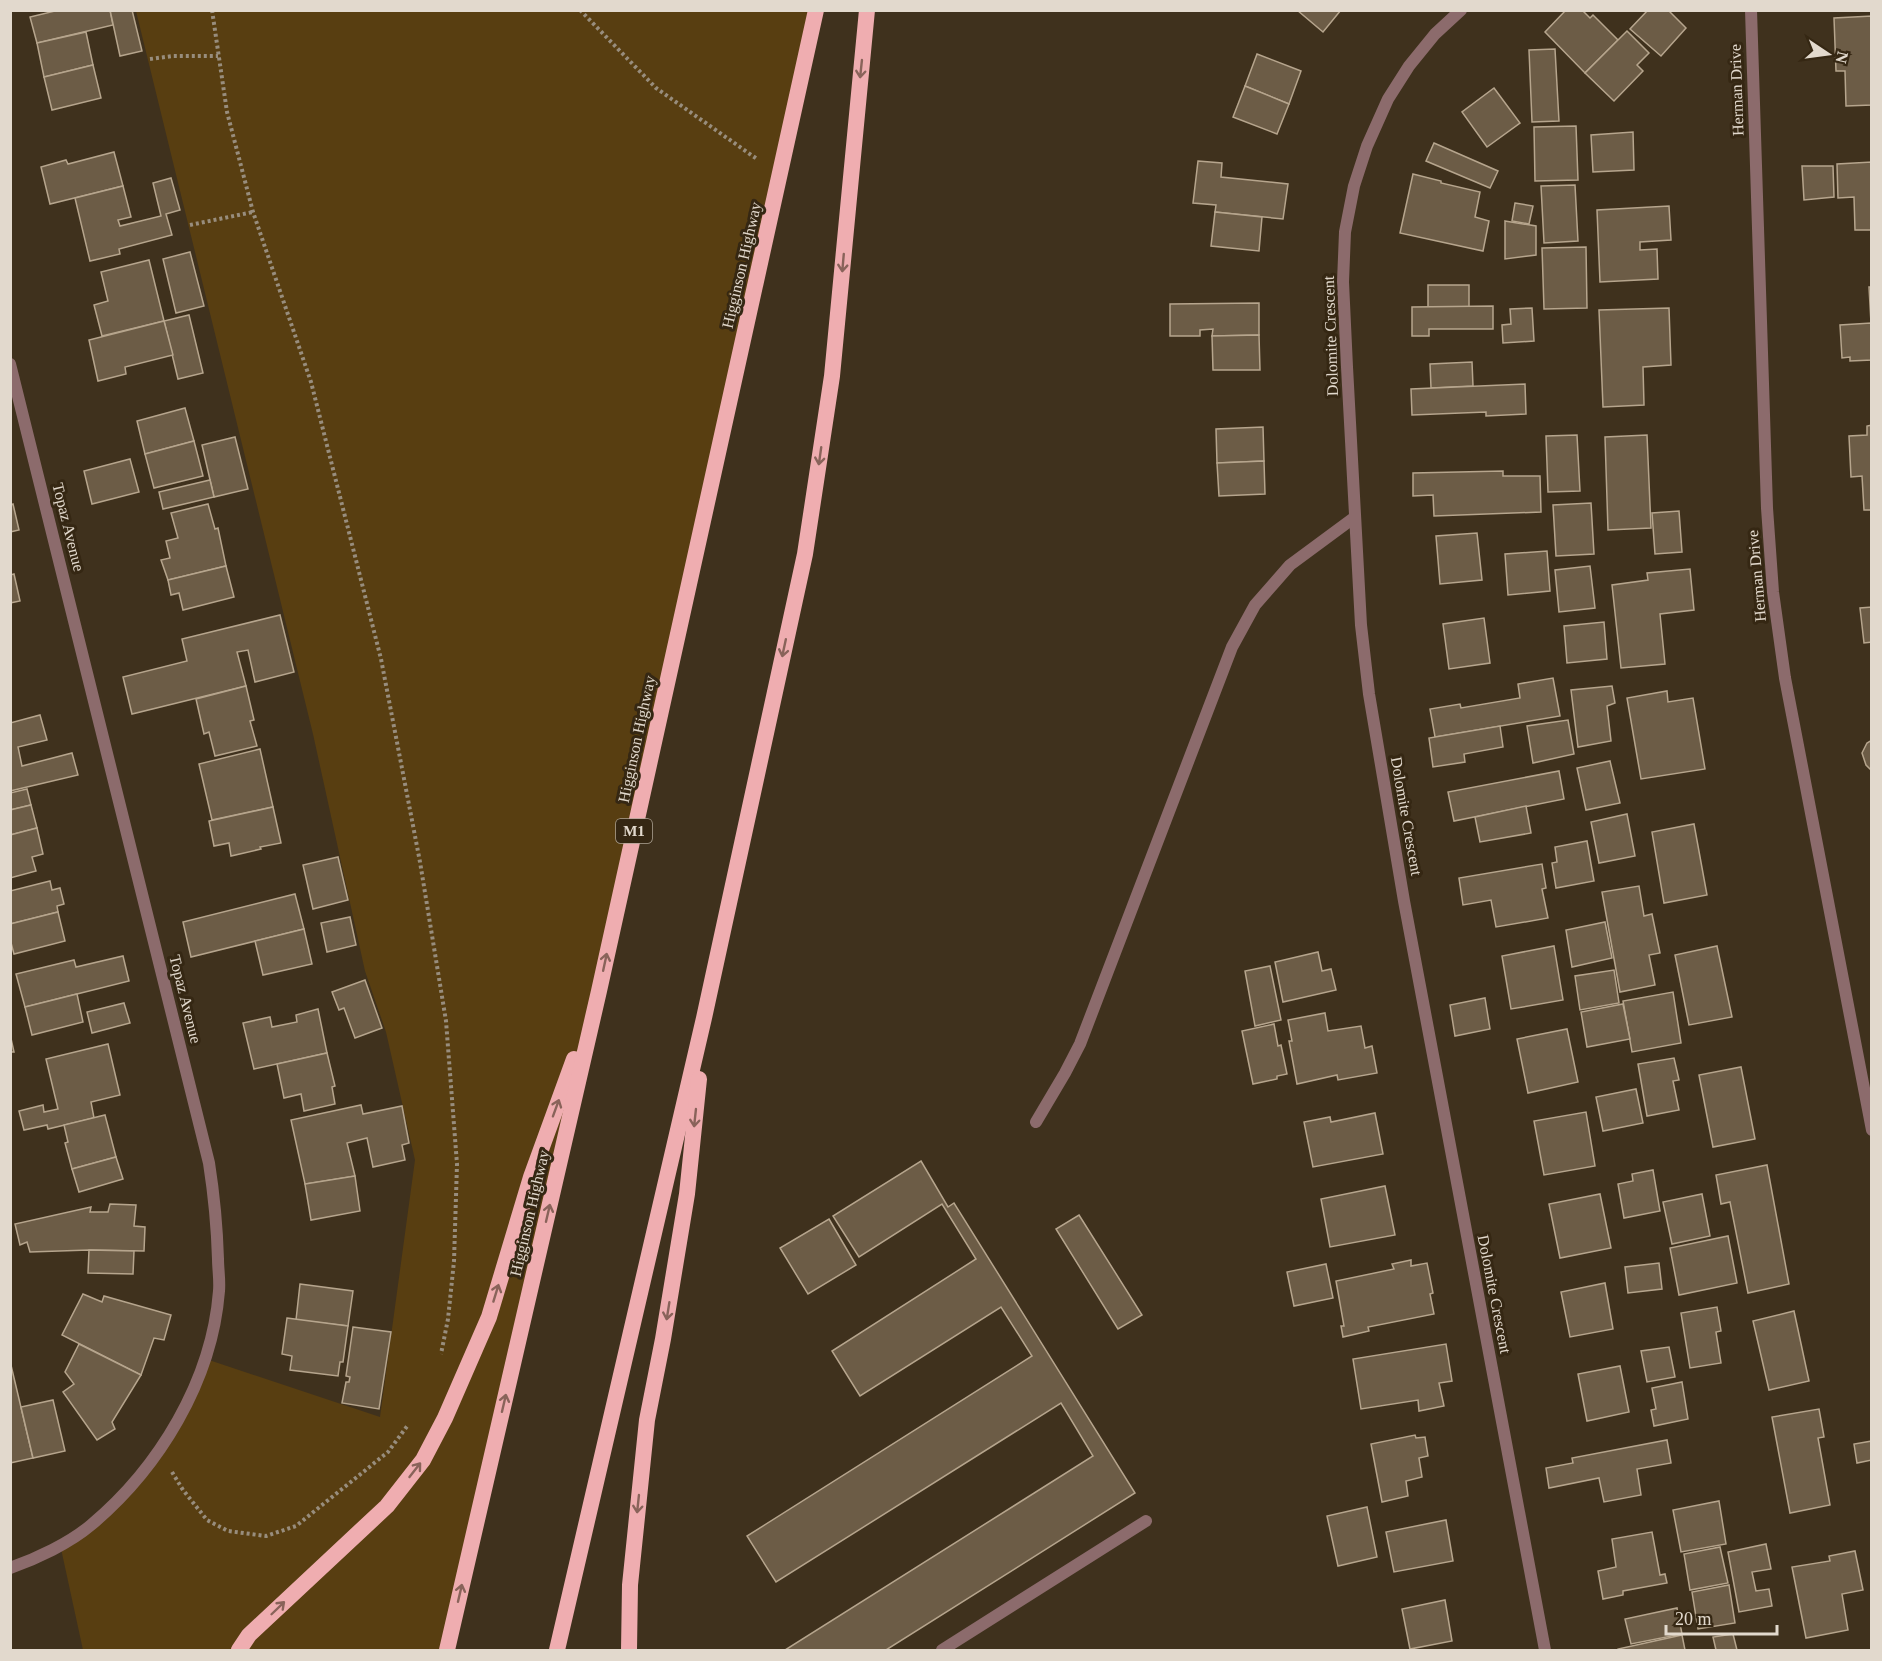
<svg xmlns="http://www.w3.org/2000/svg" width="1882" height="1661" viewBox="0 0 1882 1661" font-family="'Times New Roman',serif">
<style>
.green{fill:#583e11}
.building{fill:#6c5c46;stroke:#b6a58d;stroke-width:1.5}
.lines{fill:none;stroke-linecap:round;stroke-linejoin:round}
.path{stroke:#988d7d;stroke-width:4;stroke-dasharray:3 3;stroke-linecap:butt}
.service{stroke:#8c6b6c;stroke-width:12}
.minor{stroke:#8c6b6c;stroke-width:12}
.tertiary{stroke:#8c6b6c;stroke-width:12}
.trunk{stroke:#efadb0;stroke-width:16}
.oneway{stroke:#89635a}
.labels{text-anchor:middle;stroke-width:6;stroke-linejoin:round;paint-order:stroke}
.shield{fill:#352713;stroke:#aea495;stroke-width:1.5}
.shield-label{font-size:15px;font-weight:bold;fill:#e2d9cd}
.street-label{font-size:16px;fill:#e2d9cd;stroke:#352713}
</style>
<rect width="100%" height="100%" fill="#3f311d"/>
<polygon class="green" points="136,11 814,11 445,1650 83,1650 60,1544 88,1525 157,1450 203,1358 380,1417 415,1160 386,1032 365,971 313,734"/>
<g class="building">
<polygon points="59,10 110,10 113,25 37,43 30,17"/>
<polygon points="110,10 132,10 142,51 120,56"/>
<polygon points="1297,10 1341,10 1323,32"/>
<polygon points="1566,10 1582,10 1590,18 1593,15 1618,40 1585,73 1545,32"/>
<polygon points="1648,10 1668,10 1686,28 1661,56 1630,29"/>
<polygon points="1872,16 1872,105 1846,106 1845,71 1836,71 1834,18"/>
<polygon points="1627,31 1649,53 1637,65 1643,71 1614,101 1585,73"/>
<polygon points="86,32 93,65 44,77 37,43"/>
<polygon points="1555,49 1559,121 1532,122 1529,50"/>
<polygon points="1257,54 1301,71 1289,104 1245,86"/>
<polygon points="93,65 101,98 52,110 44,77"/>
<polygon points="1245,86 1289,104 1277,134 1233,117"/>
<polygon points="1494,88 1520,123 1487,147 1462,112"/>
<polygon points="1576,126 1578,180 1535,181 1534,127"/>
<polygon points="1633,132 1634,170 1593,172 1591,135"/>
<polygon points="1434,143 1498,171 1490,188 1426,161"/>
<polygon points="114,152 123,186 50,204 41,167 66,160 68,164"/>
<polygon points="1198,161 1222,163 1221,177 1288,184 1283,219 1215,212 1216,205 1193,203"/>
<polygon points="1872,162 1872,230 1855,230 1854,197 1838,198 1837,164"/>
<polygon points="1802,166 1833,166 1834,197 1804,200"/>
<polygon points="1413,174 1441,181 1441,183 1480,192 1475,217 1489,221 1483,251 1400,233"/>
<polygon points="171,178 180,210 166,214 172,235 119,249 120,254 90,261 75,198 123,186 131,217 118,220 120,226 161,216 153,183"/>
<polygon points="1575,185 1578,241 1544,243 1541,186"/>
<polygon points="1515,203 1533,206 1529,224 1512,221"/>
<polygon points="1669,206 1671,240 1640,242 1640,250 1657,249 1658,279 1600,282 1597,210"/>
<polygon points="1215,212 1262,217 1259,251 1211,246"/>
<polygon points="1505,221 1536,226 1536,255 1505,259"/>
<polygon points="1586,247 1587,308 1544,309 1542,248"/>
<polygon points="190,252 204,306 176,313 163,259"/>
<polygon points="149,260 164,321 102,336 94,305 108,301 101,272"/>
<rect x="1428" y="285" width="41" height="22"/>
<polygon points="1869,287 1872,287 1872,323 1871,323"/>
<polygon points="1259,303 1259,335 1212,336 1213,329 1200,330 1200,336 1170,336 1170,304"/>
<polygon points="1493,306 1493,329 1429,329 1429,336 1412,336 1412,307"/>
<polygon points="1532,308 1534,341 1503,343 1502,325 1511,324 1510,309"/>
<polygon points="1669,308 1671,365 1643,367 1644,405 1603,407 1599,310"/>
<polygon points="189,315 203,373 178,379 164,321"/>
<polygon points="164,321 173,355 125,367 126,374 98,381 89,340"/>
<polygon points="1871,323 1872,360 1850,361 1850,357 1842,358 1840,325"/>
<polygon points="1259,335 1260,370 1213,370 1212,336"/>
<polygon points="1472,362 1473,386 1431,388 1430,364"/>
<polygon points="1525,384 1526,414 1486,416 1486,412 1412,415 1411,389"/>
<polygon points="185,408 194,441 145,454 137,421"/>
<polygon points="1872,425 1872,510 1864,510 1862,476 1851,477 1849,436 1867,435 1867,426"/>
<polygon points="1263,427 1264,461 1217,463 1216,429"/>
<polygon points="1577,435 1580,491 1548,492 1546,436"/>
<polygon points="1647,435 1651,528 1608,530 1605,437"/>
<polygon points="235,437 248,489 214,497 202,445"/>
<polygon points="194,441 203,476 154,488 145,454"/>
<polygon points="130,459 139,492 92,504 84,471"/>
<polygon points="1264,461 1265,494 1219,496 1217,463"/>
<polygon points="1503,471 1503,476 1540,476 1541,512 1434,516 1433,495 1413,496 1413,473"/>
<polygon points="210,480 214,497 163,509 159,492"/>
<polygon points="1591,503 1594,554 1556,556 1553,505"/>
<polygon points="13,504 19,530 10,532 10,505"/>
<polygon points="208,504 215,529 218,528 226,566 168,580 161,560 170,558 166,541 178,538 171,513"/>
<polygon points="1679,511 1682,552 1655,554 1652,513"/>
<polygon points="1477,533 1482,580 1440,584 1436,536"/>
<polygon points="1547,551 1550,591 1508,595 1505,554"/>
<polygon points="226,566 234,597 183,610 179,593 171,595 168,580"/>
<polygon points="1590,566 1595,608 1559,612 1555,570"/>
<polygon points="1690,569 1694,610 1660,614 1665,664 1621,668 1612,585 1648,580 1647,573"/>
<polygon points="14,574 20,601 10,603 10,575"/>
<polygon points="1872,607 1872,642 1864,643 1860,608"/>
<polygon points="280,615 294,672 255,682 248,650 237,652 246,686 132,714 123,677 187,661 182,639"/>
<polygon points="1484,618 1490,663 1449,669 1443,624"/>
<polygon points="1604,622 1607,659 1567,663 1564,626"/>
<polygon points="1553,678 1560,716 1435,737 1430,709 1460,704 1461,708 1520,698 1518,684"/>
<polygon points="246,686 254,720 250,721 257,746 215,756 209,732 204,734 196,699"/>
<polygon points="1612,686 1615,703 1607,706 1611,741 1578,747 1571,690"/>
<polygon points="1667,691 1668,702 1693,698 1705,769 1641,779 1627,698"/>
<polygon points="40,715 47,740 18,747 22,766 72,753 78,775 10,791 10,723"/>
<polygon points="1568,720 1574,754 1533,763 1527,726"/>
<polygon points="1500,726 1503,747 1464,754 1465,762 1433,767 1429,738"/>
<polygon points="1872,740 1872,771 1866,765 1862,753 1867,743"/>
<polygon points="260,749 273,807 212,820 199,764"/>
<polygon points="1610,761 1620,803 1586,810 1577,768"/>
<polygon points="1559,771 1564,799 1454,821 1448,792"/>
<polygon points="27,789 31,805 10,810 10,793"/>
<polygon points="31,805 37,828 10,835 10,810"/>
<polygon points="1526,806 1531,833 1480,842 1475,817"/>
<polygon points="273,807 281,843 260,847 261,849 231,856 229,843 214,846 209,821"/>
<polygon points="1627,814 1635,856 1599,863 1591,822"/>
<polygon points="1694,824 1707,895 1664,903 1652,832"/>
<polygon points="37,828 43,854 32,857 36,871 10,878 10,835"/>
<polygon points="1587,841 1594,881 1556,888 1552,863 1557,862 1555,847"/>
<polygon points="338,857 348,900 313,909 303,865"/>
<polygon points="1542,864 1546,888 1542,889 1548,918 1496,927 1491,900 1463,905 1459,878"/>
<polygon points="50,881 52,890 60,888 64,904 57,906 58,912 10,924 10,891"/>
<polygon points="1639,886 1644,916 1652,914 1660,953 1649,955 1655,985 1620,992 1602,892"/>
<polygon points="295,894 304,929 191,957 183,922"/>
<polygon points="58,912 65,941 14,954 10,939 10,924"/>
<polygon points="350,917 356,945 327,952 321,923"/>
<polygon points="1605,922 1612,958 1572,967 1566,930"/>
<polygon points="304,929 312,964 263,975 255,941"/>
<polygon points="1554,946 1563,1000 1511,1009 1502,956"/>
<polygon points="1717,946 1732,1017 1689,1025 1675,955"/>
<polygon points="1318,952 1322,971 1331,969 1336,990 1283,1002 1275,962"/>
<polygon points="123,956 129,981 25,1007 16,974 74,960 76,967"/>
<polygon points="1270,966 1281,1020 1255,1026 1245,971"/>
<polygon points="1614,970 1619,1003 1580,1010 1575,976"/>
<polygon points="365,980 382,1028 355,1038 344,1008 339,1010 332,992"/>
<polygon points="1673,992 1681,1043 1632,1052 1623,1001"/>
<polygon points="77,994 83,1022 32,1035 25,1007"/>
<polygon points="1485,998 1490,1029 1455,1036 1450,1005"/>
<polygon points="124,1003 130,1023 92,1033 87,1012"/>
<polygon points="1623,1004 1630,1039 1587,1047 1581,1012"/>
<polygon points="318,1009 327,1053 254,1069 243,1023 270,1017 272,1027 297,1022 296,1015"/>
<polygon points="1325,1013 1328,1031 1361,1026 1365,1048 1372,1046 1377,1073 1338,1080 1337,1075 1297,1084 1289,1041 1292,1041 1288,1020"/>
<polygon points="1274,1024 1278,1046 1281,1045 1287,1074 1277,1076 1277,1079 1253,1084 1242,1031"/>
<polygon points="1567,1029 1578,1082 1528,1093 1517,1039"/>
<polygon points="10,1034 14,1052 10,1052"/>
<polygon points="108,1044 120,1095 91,1102 94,1118 48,1129 47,1125 24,1130 19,1111 43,1105 44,1112 58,1109 46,1059"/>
<polygon points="327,1053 335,1086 332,1087 335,1104 304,1111 301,1094 284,1098 277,1064"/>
<polygon points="1674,1058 1679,1080 1673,1081 1679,1110 1647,1116 1638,1064"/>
<polygon points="1741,1067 1755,1139 1713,1147 1699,1075"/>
<polygon points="1636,1089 1643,1123 1603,1131 1596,1097"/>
<polygon points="361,1105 363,1114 402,1106 409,1143 402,1145 405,1160 373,1167 367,1138 347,1143 355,1176 305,1184 291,1120"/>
<polygon points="1586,1112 1595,1166 1544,1175 1534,1121"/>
<polygon points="1375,1113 1383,1154 1313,1167 1304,1122 1330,1117 1331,1122"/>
<polygon points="105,1115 116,1157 72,1169 65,1143 68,1142 64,1125"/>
<polygon points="116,1157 123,1179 79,1192 72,1169"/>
<polygon points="921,1161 948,1207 954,1203 1135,1493 886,1650 785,1650 1093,1456 1061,1403 776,1582 747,1536 1032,1356 1001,1307 860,1396 832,1351 976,1259 942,1204 859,1257 833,1216"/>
<polygon points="1767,1165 1789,1284 1748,1293 1730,1202 1721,1204 1716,1175"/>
<polygon points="1653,1170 1660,1211 1624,1218 1618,1184 1633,1181 1632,1174"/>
<polygon points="355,1176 360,1211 311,1220 305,1184"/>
<polygon points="1385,1186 1395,1235 1330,1247 1321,1199"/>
<polygon points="1600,1194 1611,1248 1560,1258 1549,1204"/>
<polygon points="1702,1194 1710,1236 1672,1244 1663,1202"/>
<polygon points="110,1204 136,1205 134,1226 145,1227 144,1251 89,1250 30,1252 27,1242 20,1245 15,1224 91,1207 90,1212 108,1212"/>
<polygon points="1079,1215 1142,1315 1118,1329 1056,1229"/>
<polygon points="829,1219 856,1265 808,1294 780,1248"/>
<polygon points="1728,1236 1737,1283 1679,1295 1670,1248"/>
<polygon points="89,1250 134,1251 133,1274 88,1273"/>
<polygon points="1411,1260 1411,1266 1427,1263 1433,1293 1430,1294 1434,1314 1368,1327 1369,1331 1343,1337 1341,1326 1344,1326 1336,1281 1394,1269 1392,1264"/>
<polygon points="1659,1263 1662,1289 1628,1293 1625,1267"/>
<polygon points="1326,1264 1333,1298 1294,1306 1287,1272"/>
<polygon points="1605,1283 1613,1329 1570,1337 1561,1292"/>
<polygon points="300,1284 353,1291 348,1326 296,1320"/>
<polygon points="83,1294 102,1302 104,1296 171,1315 164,1340 154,1338 141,1375 62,1335"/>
<polygon points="1717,1307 1721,1331 1716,1332 1721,1363 1690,1368 1681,1313"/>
<polygon points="1794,1311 1809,1381 1769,1390 1753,1321"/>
<polygon points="287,1318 348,1326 343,1362 340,1362 338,1376 290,1370 292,1356 282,1354"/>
<polygon points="353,1327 391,1332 379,1409 342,1403 346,1382 349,1382 350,1377 346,1376"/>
<polygon points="79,1344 141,1375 112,1422 115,1429 97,1440 63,1392 74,1384 65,1372"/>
<polygon points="1446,1344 1452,1381 1439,1383 1444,1406 1419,1411 1418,1400 1361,1409 1353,1359"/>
<polygon points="1669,1347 1675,1377 1647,1382 1641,1351"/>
<polygon points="10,1361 33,1458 10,1463"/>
<polygon points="1620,1366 1629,1412 1587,1421 1578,1374"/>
<polygon points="1682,1382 1688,1419 1654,1426 1651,1410 1656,1409 1652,1388"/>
<polygon points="53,1400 65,1451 33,1458 21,1407"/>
<polygon points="1819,1409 1824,1437 1818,1438 1830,1505 1790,1513 1772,1417"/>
<polygon points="1415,1435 1416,1438 1425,1437 1428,1456 1419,1458 1422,1477 1406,1481 1408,1496 1382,1502 1371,1444"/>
<polygon points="1667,1440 1671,1463 1637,1469 1641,1495 1604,1502 1599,1478 1549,1488 1546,1468 1573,1463 1572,1458"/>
<polygon points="1872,1441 1872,1460 1857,1463 1854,1444"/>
<polygon points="1719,1501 1726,1544 1681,1552 1673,1510"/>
<polygon points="1367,1507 1377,1557 1338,1566 1327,1516"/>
<polygon points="1446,1520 1453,1561 1394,1572 1386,1532"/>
<polygon points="1652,1532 1660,1575 1665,1574 1667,1583 1623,1591 1623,1595 1603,1599 1598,1571 1616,1567 1612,1539"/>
<polygon points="1766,1544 1771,1569 1752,1572 1756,1591 1769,1589 1772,1606 1739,1612 1728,1552"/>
<polygon points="1720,1547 1728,1583 1690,1590 1684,1554"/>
<polygon points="1855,1551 1863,1590 1842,1594 1848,1630 1806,1638 1792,1567 1830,1561 1829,1556"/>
<polygon points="1729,1585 1735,1623 1698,1629 1692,1592"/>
<polygon points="1445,1600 1452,1641 1410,1649 1402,1609"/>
<polygon points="1677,1608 1682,1634 1631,1644 1625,1619"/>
<polygon points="1733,1634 1737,1650 1716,1650 1713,1637"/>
<polygon points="1682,1635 1685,1650 1618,1650 1618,1649"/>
</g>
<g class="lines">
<g class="path">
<polyline points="212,10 227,112 253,212 311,382 381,659 420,862 446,1021 457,1164 454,1261 448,1319 441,1354"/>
<polyline points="580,10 656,88 757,159"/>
<polyline points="150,59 173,56 218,56"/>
<polyline points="190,225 253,212"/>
<polyline points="172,1472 183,1490 207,1520 228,1531 266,1536 296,1526 388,1452 408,1425"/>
</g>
<g class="service">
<polyline points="1036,1122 1065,1073 1080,1044 1232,647 1255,605 1290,565 1355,517"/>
<polyline points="942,1650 1146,1521"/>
</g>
<g class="minor">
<polyline points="1461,10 1435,34 1409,66 1388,99 1367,146 1354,186 1345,232 1343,282 1347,367 1361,625 1369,694 1404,901 1545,1650"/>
<path d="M10,364L209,1163C214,1195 217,1226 218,1259C218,1269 220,1280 219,1291C212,1381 159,1468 91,1525C70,1543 36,1559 10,1568"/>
</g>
<polyline class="tertiary" points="1751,10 1767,508 1773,592 1785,678 1872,1130"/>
<g class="trunk">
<polyline points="239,1650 249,1635 387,1506 423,1460 445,1418 489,1317 531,1177 574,1059"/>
<polyline points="447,1650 599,991 816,10"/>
<polyline points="557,1650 704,1018 805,554 832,376 867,10"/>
<polyline points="629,1650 630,1585 647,1420 663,1339 687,1194 699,1079"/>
</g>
</g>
<defs><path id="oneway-shaft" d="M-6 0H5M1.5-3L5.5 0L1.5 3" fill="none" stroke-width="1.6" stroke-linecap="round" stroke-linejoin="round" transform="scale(1.5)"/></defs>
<g class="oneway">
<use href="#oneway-shaft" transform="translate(861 69) rotate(96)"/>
<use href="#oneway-shaft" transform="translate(843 263) rotate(95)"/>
<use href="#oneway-shaft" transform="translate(820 456) rotate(98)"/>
<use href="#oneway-shaft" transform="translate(784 648) rotate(102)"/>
<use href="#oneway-shaft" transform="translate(605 962) rotate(-78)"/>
<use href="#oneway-shaft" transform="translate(556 1108) rotate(-70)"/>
<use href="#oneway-shaft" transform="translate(695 1118) rotate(96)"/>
<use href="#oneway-shaft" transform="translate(548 1213) rotate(-77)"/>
<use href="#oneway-shaft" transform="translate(496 1293) rotate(-73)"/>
<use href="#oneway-shaft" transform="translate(668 1311) rotate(99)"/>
<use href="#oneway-shaft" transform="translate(504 1403) rotate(-77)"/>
<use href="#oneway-shaft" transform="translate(415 1470) rotate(-52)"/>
<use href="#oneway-shaft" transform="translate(638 1504) rotate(96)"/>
<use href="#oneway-shaft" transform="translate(460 1593) rotate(-77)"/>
<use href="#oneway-shaft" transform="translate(278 1608) rotate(-44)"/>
</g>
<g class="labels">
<rect class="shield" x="616" y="819" width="36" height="24" rx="4.5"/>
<g class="shield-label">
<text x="634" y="836">M1</text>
</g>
<g class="street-label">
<text transform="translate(1736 90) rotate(-92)" y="6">Herman Drive</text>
<text transform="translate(741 265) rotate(-77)" y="6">Higginson Highway</text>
<text transform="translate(1330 336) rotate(-92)" y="6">Dolomite Crescent</text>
<text transform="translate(69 527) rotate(76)" y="6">Topaz Avenue</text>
<text transform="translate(1756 576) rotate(-95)" y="6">Herman Drive</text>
<text transform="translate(636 739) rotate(-78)" y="6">Higginson Highway</text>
<text transform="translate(1407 816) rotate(80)" y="6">Dolomite Crescent</text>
<text transform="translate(186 999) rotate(76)" y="6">Topaz Avenue</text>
<text transform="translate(529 1213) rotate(-77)" y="6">Higginson Highway</text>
<text transform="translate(1495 1294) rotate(79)" y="6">Dolomite Crescent</text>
</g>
</g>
<rect width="1882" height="1661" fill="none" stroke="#e2d9cd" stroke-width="24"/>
<g transform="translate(1828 54) rotate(103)" stroke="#352713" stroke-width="4.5" paint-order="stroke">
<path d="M0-4.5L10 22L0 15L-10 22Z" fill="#e2d9cd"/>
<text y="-9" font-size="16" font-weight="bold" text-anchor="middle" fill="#e2d9cd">N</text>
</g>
<path d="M1666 1625v9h111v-9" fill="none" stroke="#e2d9cd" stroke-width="3"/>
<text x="1675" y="1625" font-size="18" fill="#e2d9cd" stroke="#352713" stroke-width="4.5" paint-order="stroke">20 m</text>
</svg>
